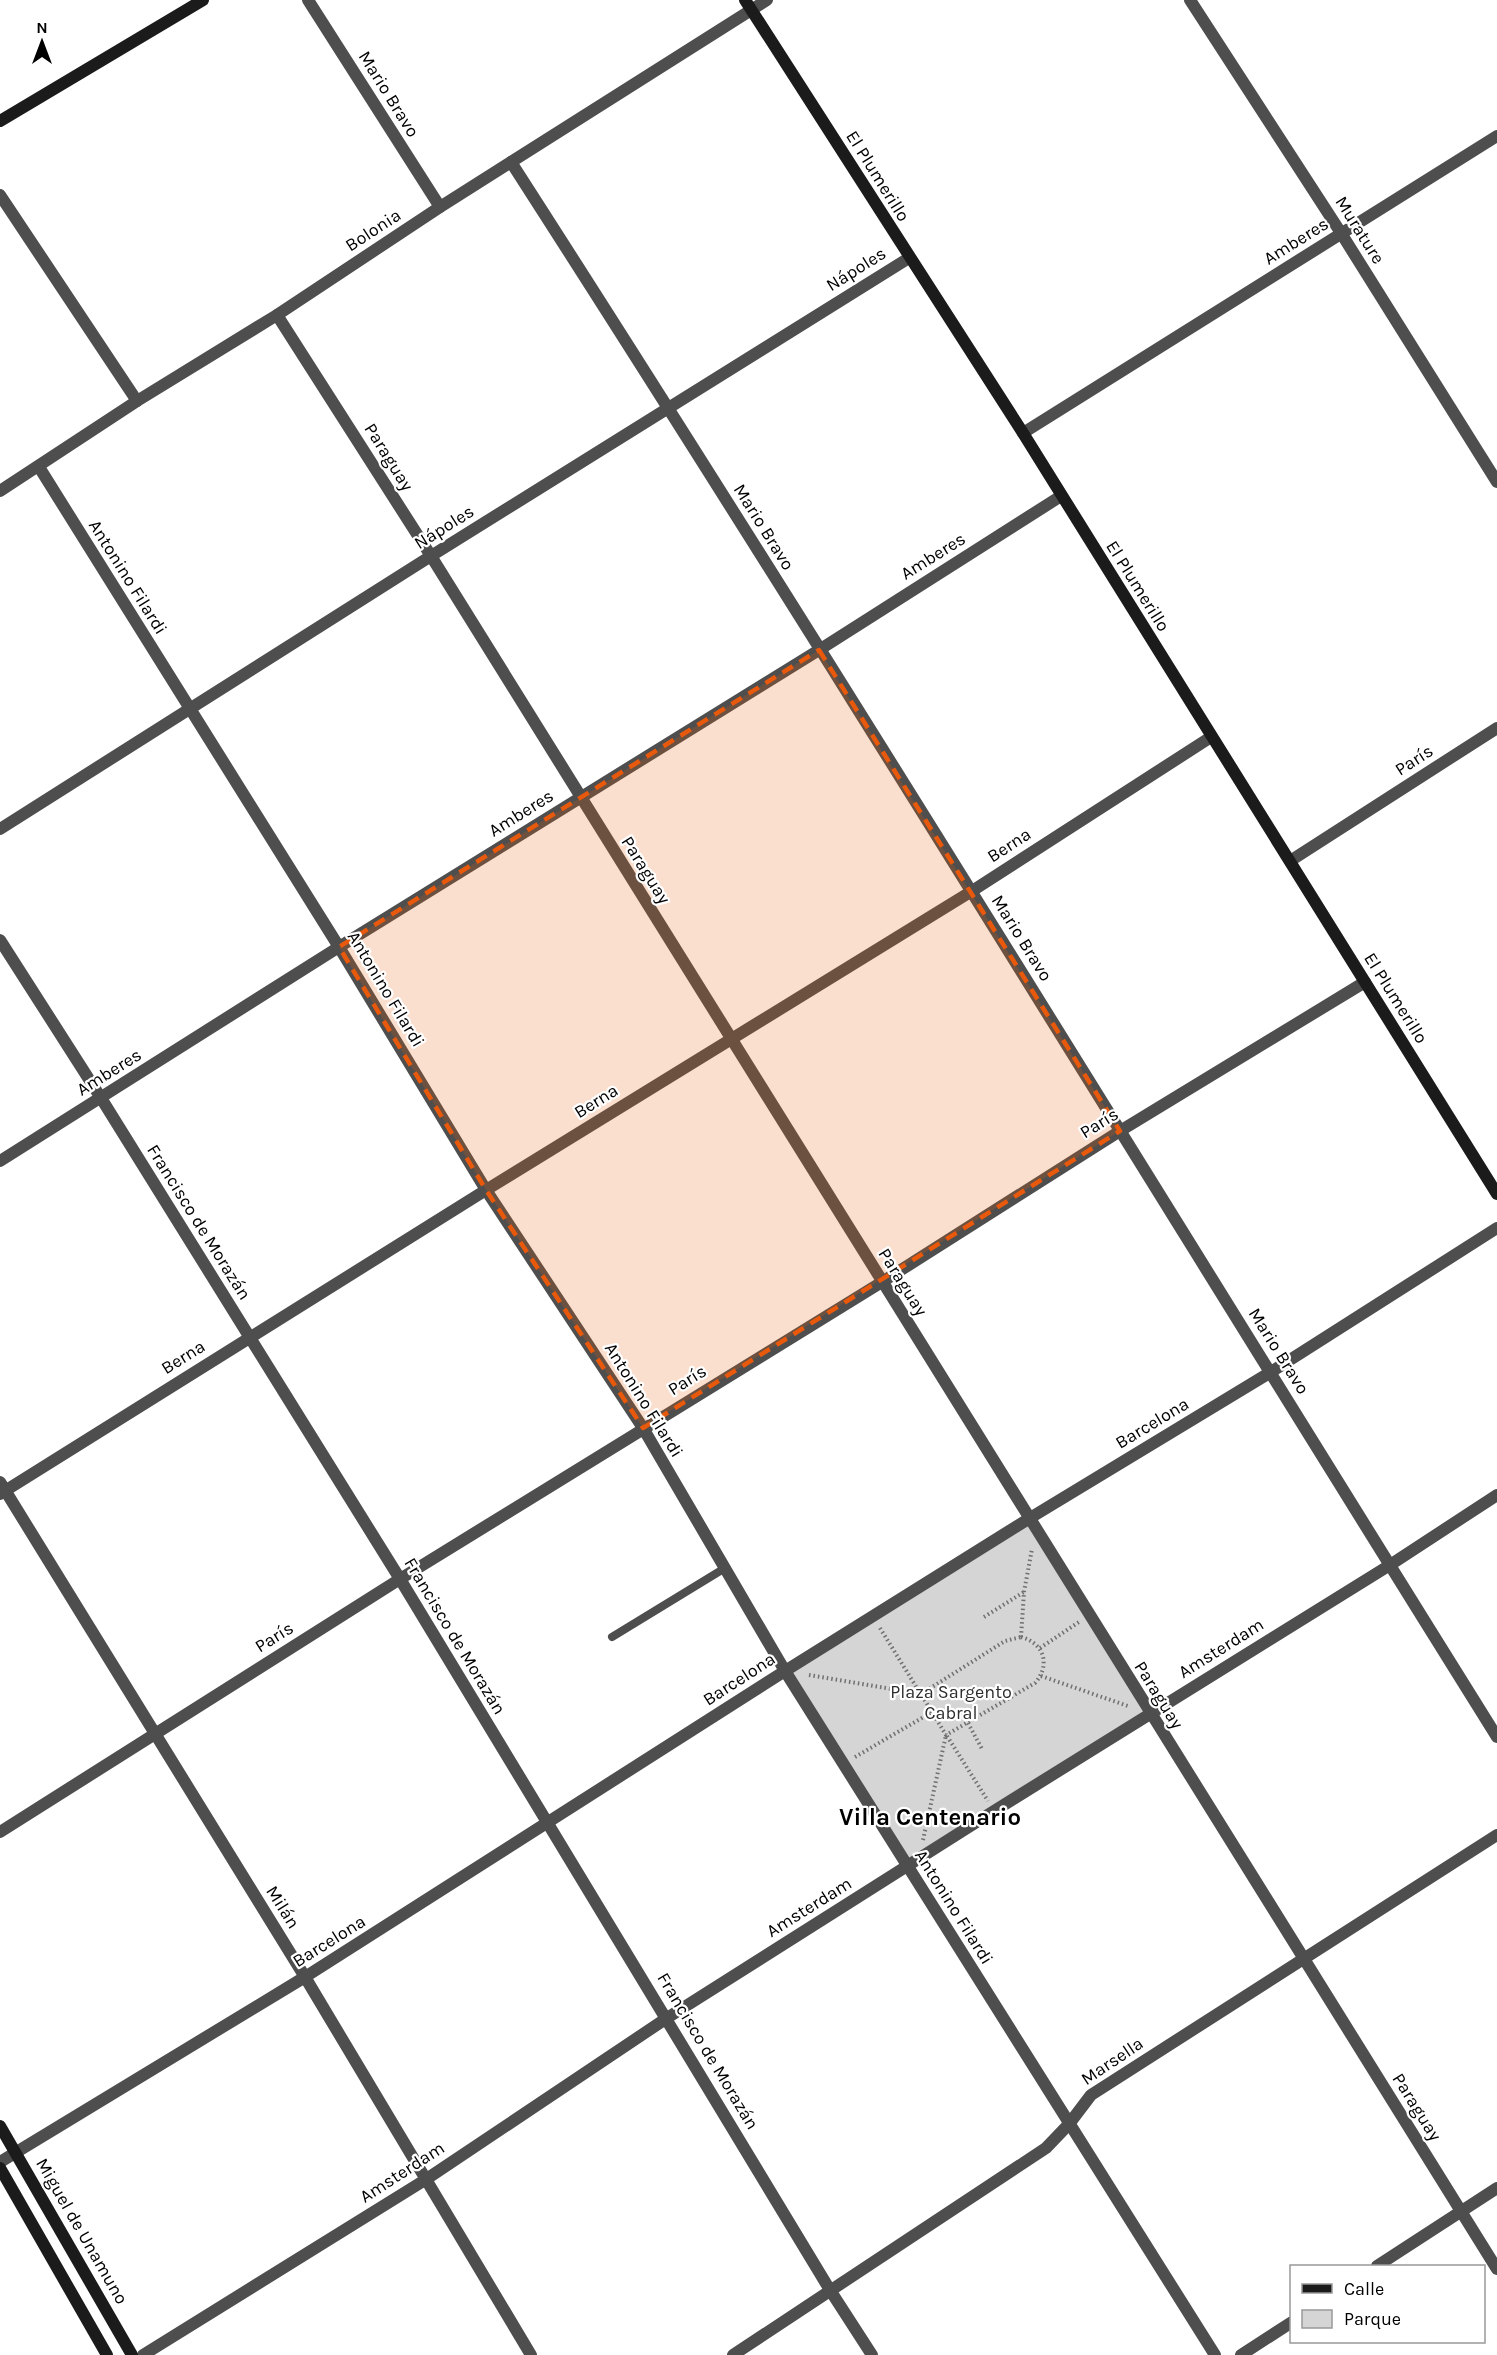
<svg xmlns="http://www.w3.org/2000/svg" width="1497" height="2355" viewBox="0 0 1497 2355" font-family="Karla,sans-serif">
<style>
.green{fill:#d5d5d5}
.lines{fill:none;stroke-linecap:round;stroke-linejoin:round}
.path{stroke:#707070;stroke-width:4;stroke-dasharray:1.5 3;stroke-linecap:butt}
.lane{stroke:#4e4e4e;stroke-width:8}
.street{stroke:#4e4e4e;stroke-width:12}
.secondary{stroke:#1b1b1b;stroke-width:12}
.marked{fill:#e8590c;fill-opacity:0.2;stroke:#e8590c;stroke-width:4.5;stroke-dasharray:12 8;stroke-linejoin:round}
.labels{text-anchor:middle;stroke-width:4.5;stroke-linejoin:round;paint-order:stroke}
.street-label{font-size:18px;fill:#000;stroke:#fff}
.park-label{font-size:18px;fill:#2c2c2c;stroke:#fff}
.district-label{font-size:24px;font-weight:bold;fill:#000;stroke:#fff}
</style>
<rect width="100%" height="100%" fill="#fff"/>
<polygon class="green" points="1030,1518 1150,1713 907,1866 785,1671"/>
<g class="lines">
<g class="path">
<polyline points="984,1617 1024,1592"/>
<polyline points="880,1628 920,1693"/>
<path d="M1021,1637C1044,1643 1051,1665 1035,1683L946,1735L921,1694L1005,1641Z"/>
<polyline points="1021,1637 1024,1592 1032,1549"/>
<polyline points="1040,1648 1079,1622"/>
<polyline points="809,1675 921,1694"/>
<polyline points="1041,1676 1128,1706"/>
<polyline points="968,1723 982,1749"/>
<polyline points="947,1736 988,1801"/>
<polyline points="855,1757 932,1712"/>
<polyline points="923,1840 946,1735"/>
</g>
<polyline class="lane" points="612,1637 725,1568"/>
<g class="street">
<polyline points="308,0 440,207"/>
<polyline points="1190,0 1341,233 1497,482"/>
<path d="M511,162C846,683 1169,1212 1497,1737"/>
<polyline points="0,195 137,401"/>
<polyline points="277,315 431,556 1497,2269"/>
<polyline points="1023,433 1497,136"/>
<polyline points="39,467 339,947 486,1190 643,1428 785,1671 1215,2355"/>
<polyline points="0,491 137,401 277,315 440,207 767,0"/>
<polyline points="0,829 431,556 909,258"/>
<polyline points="1290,861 1497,728"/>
<polyline points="0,940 101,1098 400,1579 830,2290 872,2355"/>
<polyline points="0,1161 339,947 819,650 1061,496"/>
<polyline points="0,1482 305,1977 531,2355"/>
<polyline points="0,1494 486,1190 972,891 1211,737"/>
<polyline points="0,1832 400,1579 882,1282 1120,1131 1365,982"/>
<polyline points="0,2162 305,1977 785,1671 1030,1518 1271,1372 1497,1228"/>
<polyline points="1377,2266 1497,2188"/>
<polyline points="143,2355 425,2180 667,2018 994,1811 1390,1565 1497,1495"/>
<polyline points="733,2355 1046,2148 1069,2124 1091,2095 1497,1835"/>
<polyline points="1241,2355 1292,2322"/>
</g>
<g class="secondary">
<polyline points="745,0 1023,433 1497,1194"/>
<polyline points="0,121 203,0"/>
<polyline points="0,2126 132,2355"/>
<polyline points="0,2168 107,2355"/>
</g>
</g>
<path class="marked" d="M819,650L1120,1131L643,1428L486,1190L339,947Z"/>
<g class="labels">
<g class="street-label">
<text transform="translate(389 94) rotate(58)" y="6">Mario Bravo</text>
<text transform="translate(878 176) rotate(58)" y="6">El Plumerillo</text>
<text transform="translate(373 230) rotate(-33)" y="6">Bolonia</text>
<text transform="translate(1360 230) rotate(58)" y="6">Murature</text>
<text transform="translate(1296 241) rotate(-32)" y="6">Amberes</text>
<text transform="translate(856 269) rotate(-32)" y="6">Nápoles</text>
<text transform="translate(389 457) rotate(58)" y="6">Paraguay</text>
<text transform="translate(444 527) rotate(-32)" y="6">Nápoles</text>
<text transform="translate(764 527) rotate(58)" y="6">Mario Bravo</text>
<text transform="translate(933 556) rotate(-32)" y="6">Amberes</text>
<text transform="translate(128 577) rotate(58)" y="6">Antonino Filardi</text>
<text transform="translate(1138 586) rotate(58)" y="6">El Plumerillo</text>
<text transform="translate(1414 760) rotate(-33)" y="6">París</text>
<text transform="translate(521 813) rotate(-32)" y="6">Amberes</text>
<text transform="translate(1009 845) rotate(-33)" y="6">Berna</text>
<text transform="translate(646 870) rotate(58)" y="6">Paraguay</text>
<text transform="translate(1022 938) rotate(58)" y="6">Mario Bravo</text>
<text transform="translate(386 989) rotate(59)" y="6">Antonino Filardi</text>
<text transform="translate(1396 998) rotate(58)" y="6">El Plumerillo</text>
<text transform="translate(109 1072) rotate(-32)" y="6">Amberes</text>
<text transform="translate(596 1101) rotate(-32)" y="6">Berna</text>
<text transform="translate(1099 1123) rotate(-32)" y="6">París</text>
<text transform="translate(199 1222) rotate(58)" y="6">Francisco de Morazán</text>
<text transform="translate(903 1282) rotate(58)" y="6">Paraguay</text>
<text transform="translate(1279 1351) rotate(58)" y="6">Mario Bravo</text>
<text transform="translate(183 1357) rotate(-32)" y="6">Berna</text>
<text transform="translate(687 1380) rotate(-32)" y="6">París</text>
<text transform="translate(644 1400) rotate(58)" y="6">Antonino Filardi</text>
<text transform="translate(1152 1423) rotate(-31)" y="6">Barcelona</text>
<text transform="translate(455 1636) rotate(59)" y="6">Francisco de Morazán</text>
<text transform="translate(274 1637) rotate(-32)" y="6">París</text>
<text transform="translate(1221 1648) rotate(-32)" y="6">Amsterdam</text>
<text transform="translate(739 1679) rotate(-33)" y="6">Barcelona</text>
<text transform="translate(1159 1695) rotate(58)" y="6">Paraguay</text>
<text transform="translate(283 1907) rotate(58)" y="6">Milán</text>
<text transform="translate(809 1907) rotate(-32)" y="6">Amsterdam</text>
<text transform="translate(954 1907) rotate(58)" y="6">Antonino Filardi</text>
<text transform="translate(329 1941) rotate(-32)" y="6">Barcelona</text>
<text transform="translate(708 2051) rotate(59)" y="6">Francisco de Morazán</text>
<text transform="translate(1112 2061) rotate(-34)" y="6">Marsella</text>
<text transform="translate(1417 2107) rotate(58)" y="6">Paraguay</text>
<text transform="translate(402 2172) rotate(-33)" y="6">Amsterdam</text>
<text transform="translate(82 2231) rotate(60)" y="6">Miguel de Unamuno</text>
</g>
<g class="park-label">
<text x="951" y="1698">Plaza Sargento<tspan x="951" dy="21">Cabral</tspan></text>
</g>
<g class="district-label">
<text x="930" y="1825">Villa Centenario</text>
</g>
</g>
<rect x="1290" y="2265" width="195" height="78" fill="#ffffff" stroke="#999999" stroke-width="1.5"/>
<rect x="1302" y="2284" width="30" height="9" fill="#1b1b1b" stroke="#999999" stroke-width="1.5"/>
<text x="1344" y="2295" font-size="18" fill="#000000">Calle</text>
<rect x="1302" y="2310" width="30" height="18" fill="#d5d5d5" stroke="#999999" stroke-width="1.5"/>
<text x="1344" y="2325" font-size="18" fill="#000000">Parque</text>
<g transform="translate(42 42)" stroke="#ffffff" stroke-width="4.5" paint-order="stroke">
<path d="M0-4.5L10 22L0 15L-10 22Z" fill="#000000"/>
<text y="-9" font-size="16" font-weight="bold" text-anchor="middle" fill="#000000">N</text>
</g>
</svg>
